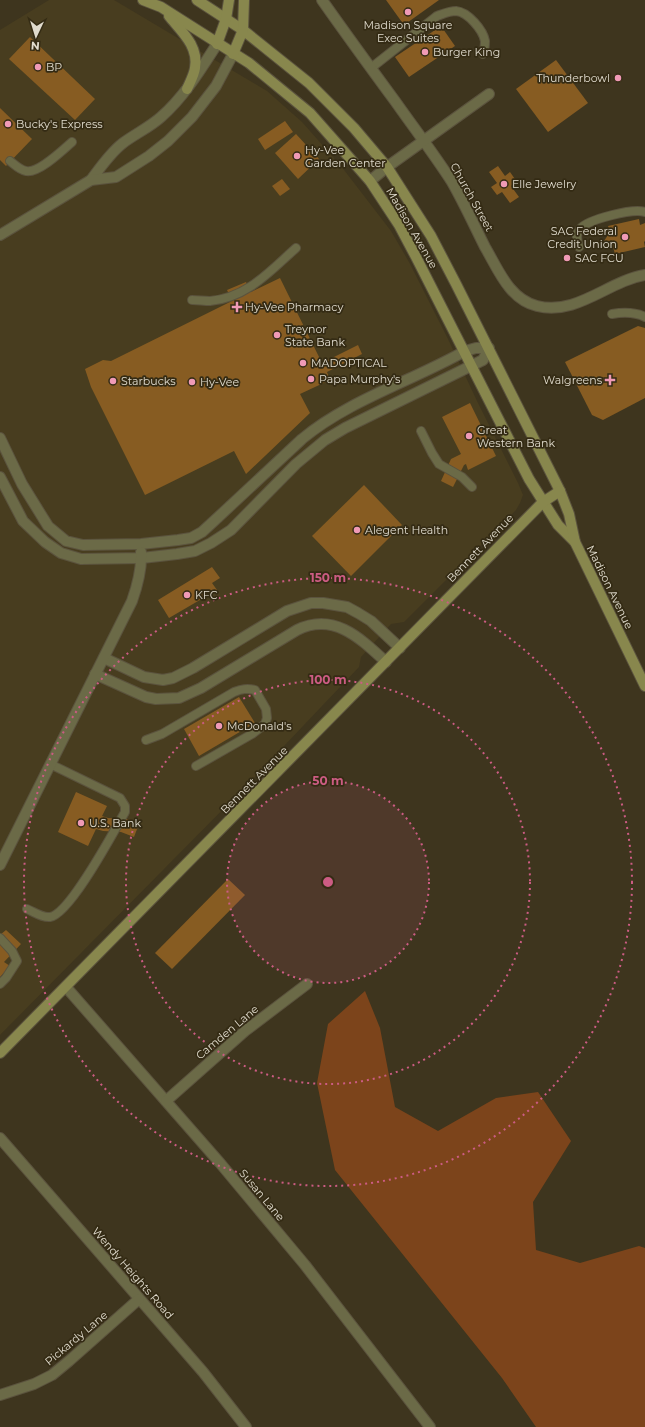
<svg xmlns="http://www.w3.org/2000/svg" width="645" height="1427" viewBox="0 0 645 1427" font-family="Montserrat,sans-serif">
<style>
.built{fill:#483d1f}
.green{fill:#7c441b}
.building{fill:#875c22}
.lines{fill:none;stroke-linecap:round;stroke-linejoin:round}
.service-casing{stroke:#5b533e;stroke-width:10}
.minor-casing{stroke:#5b533e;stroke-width:12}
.secondary-casing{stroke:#5b533e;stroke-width:12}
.service{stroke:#6b6a47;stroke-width:8}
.minor{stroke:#6b6a47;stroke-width:10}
.secondary{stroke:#88874d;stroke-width:10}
.ring{fill:none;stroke:#cc5c83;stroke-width:2;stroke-dasharray:2 4}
.poi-dot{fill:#f09ab6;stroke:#342b14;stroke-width:1.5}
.labels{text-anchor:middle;stroke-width:3.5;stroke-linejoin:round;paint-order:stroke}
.poi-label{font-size:11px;fill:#e0dbcd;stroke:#342b14;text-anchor:start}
.street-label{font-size:11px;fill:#e0dbcd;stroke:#342b14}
.centre{fill:#cc5c83;stroke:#342b14;stroke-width:2}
.ring-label{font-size:12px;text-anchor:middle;font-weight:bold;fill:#cc5c83;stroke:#342b14;stroke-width:3.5;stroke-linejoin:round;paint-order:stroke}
</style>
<rect width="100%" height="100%" fill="#3e351e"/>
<polygon class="built" points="49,0 114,0 267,91 302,122 341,166 391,231 409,262 448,339 477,401 518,483 523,495 520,503 516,510 404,622 391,624 361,657 359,667 248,784 0,1035 0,30"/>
<polygon class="green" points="365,991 380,1028 395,1107 438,1131 496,1098 538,1092 571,1141 533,1202 536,1250 580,1263 639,1246 645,1248 645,1427 536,1427 502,1378 335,1170 317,1083 328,1024"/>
<g class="building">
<polygon points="386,0 439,0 404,25"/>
<polygon points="441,26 455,46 409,77 395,57"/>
<polygon points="30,37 95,99 75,120 9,59"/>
<polygon points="556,60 588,103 548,132 516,89"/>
<polygon points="0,108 32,139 6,166 0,160"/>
<polygon points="285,121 293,132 265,150 258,139"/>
<polygon points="296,134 319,159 298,179 275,153"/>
<polygon points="498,166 505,176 510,172 517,182 511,186 519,197 510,203 502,192 497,195 491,187 497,183 489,172"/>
<polygon points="282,179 290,189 280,196 272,186"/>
<polygon points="639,219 640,225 645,223 645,241 644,242 645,247 615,254 613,247 604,241 610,232 608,226"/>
<polygon points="280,278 322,363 358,345 362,354 327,372 330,380 300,394 310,413 246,474 234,451 145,495 91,387 85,369 103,360 111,361 232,301 227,290 246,282 251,292"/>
<polygon points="638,326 645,328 645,398 603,420 592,415 565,362"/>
<polygon points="470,403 496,456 468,470 466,464 464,465 453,487 441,481 451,459 461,454 442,417"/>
<polygon points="364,485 402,525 351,576 312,536"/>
<polygon points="212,567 220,578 212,583 217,590 169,618 158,600"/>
<polygon points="239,697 255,723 199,756 184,729"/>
<polygon points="76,792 107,806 102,816 108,818 128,819 139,824 134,837 121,832 103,831 96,829 88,846 58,832"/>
<polygon points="228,879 245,895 172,969 155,953"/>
<polygon points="6,930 21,944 4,962 10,966 0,977 0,935"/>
</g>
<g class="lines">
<g class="service-casing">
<g id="service">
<path d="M371,68L437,16C443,14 449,11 456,11C468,12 483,30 485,41C485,46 485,49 483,54"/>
<path d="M10,161C15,165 20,170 26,171C38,174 63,150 72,142"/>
<path d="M579,247C577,241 575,234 580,229C588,219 634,208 645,212"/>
<path d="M192,300C198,300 204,301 210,301C247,298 270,271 296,248"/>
<path d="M612,314C624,312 635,312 645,317"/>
<polyline points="421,431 432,453 439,464 462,477 472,487"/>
<path d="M146,740L162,734L234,692C242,689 247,688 255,690L266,709L267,718L265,724L252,734L196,766"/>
<path d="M27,909C34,912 42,918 50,917C70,914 114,831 125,812V806L120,798L50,764"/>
<polyline points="0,938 12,951 17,961 6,978 0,984"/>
</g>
</g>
<g class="minor-casing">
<g id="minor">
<path d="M322,0C346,34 370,67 395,101C414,128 434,154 452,182C464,203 474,225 485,247C498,269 509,299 537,306C577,316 608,281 645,275"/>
<path d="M91,180C100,168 110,153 123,143C135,134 150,127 161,117C184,97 201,69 217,44"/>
<polyline points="370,181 387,167 489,94"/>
<polyline points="0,235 91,180 116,177 149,156 168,141 192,117 216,86 233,54"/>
<path d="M0,438L22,484L48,526L66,541L83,545L141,544L178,540L191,538L202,532L214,521L302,439C349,400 412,381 465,351L476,348H489L483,360L345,428L325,440L296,464L231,530L211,543L195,551L177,554L142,558L81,559L61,553L45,542L23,521L0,477"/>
<polyline points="104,658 144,677 163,680 173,678 193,668 287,611 311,603 323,603 347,607 358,613 371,621 400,648"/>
<path d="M95,674L146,697L156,699L179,698L201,688L297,630C334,612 360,638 386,662"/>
<path d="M0,865L132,601C138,584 142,569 141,552"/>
<polyline points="66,987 220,1163 305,1265 430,1427"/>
<polyline points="166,1101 245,1031 307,984"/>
<polyline points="0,1138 203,1372 246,1427"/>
<polyline points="0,1395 34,1384 52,1375 69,1361 139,1299"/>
</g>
</g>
<g class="secondary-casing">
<g id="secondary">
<polyline points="143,0 161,7 249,63 310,113 370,181 399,225 416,257 529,479 558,525 575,542"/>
<polyline points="197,0 243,30 309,83 354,128 387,167 431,236 456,284 560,491 569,514 575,542 645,686"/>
<path d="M169,16C181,31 199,46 195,68C194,75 190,82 187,89"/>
<polyline points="217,44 226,19 229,0"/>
<polyline points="233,54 243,30 244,0"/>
<polyline points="0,1053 543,502 560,491"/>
</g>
</g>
<use href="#service" class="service"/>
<use href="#minor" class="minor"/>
<use href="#secondary" class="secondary"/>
</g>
<circle cx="328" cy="882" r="101" fill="#cc5c83" fill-opacity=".12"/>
<g class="ring">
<circle cx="328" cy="882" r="101"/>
<circle cx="328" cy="882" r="202"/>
<circle cx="328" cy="882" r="304"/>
</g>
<g class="poi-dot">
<circle cx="408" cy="12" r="4"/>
<circle cx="425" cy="52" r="4"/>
<circle cx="38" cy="67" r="4"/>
<circle cx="618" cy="78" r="4"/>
<circle cx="8" cy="124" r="4"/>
<circle cx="297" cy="156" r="4"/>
<circle cx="504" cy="184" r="4"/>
<circle cx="625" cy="237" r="4"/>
<circle cx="567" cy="258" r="4"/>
<path d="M235 301h4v4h4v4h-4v4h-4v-4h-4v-4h4z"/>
<circle cx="277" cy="335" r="4"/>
<circle cx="303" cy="363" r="4"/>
<circle cx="311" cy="379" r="4"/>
<path d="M608 374h4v4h4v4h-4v4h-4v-4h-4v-4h4z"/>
<circle cx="113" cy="381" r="4"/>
<circle cx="192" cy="382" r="4"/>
<circle cx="469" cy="436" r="4"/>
<circle cx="357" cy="530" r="4"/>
<circle cx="187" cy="595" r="4"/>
<circle cx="219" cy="726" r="4"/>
<circle cx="81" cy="823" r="4"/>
</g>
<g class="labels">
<g class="poi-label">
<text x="408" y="29" text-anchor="middle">Madison Square<tspan x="408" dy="13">Exec Suites</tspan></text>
<text x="433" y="56">Burger King</text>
<text x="46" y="71">BP</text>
<text x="610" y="82" text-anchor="end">Thunderbowl</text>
<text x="16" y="128">Bucky's Express</text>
<text x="305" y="154">Hy-Vee<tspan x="305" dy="13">Garden Center</tspan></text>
<text x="512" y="188">Elle Jewelry</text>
<text x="617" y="235" text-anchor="end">SAC Federal<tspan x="617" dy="13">Credit Union</tspan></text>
<text x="575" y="262">SAC FCU</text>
<text x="245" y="311">Hy-Vee Pharmacy</text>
<text x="285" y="333">Treynor<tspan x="285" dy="13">State Bank</tspan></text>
<text x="311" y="367">MADOPTICAL</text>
<text x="319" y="383">Papa Murphy's</text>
<text x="602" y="384" text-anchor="end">Walgreens</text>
<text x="121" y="385">Starbucks</text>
<text x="200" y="386">Hy-Vee</text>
<text x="477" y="434">Great<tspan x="477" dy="13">Western Bank</tspan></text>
<text x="365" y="534">Alegent Health</text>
<text x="195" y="599">KFC</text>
<text x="227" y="730">McDonald's</text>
<text x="89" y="827">U.S. Bank</text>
</g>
<g class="street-label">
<text transform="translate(472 197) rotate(61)" y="4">Church Street</text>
<text transform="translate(412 228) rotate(60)" y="4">Madison Avenue</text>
<text transform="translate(480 548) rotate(-46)" y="4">Bennett Avenue</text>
<text transform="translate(610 587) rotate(64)" y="4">Madison Avenue</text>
<text transform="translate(254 780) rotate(-45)" y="4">Bennett Avenue</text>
<text transform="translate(227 1032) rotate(-40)" y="4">Camden Lane</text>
<text transform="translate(262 1195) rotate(50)" y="4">Susan Lane</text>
<text transform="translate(133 1273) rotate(49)" y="4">Wendy Heights Road</text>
<text transform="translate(76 1338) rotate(-40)" y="4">Pickardy Lane</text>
</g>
</g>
<circle cx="328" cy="882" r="6" class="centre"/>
<g class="ring-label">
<text x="328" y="582">150 m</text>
<text x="328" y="684">100 m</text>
<text x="328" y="785">50 m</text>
</g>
<g transform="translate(36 36) rotate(184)" stroke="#342b14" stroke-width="3" paint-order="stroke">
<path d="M0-3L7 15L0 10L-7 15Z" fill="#e0dbcd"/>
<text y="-6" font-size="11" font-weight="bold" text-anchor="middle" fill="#e0dbcd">N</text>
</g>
</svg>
